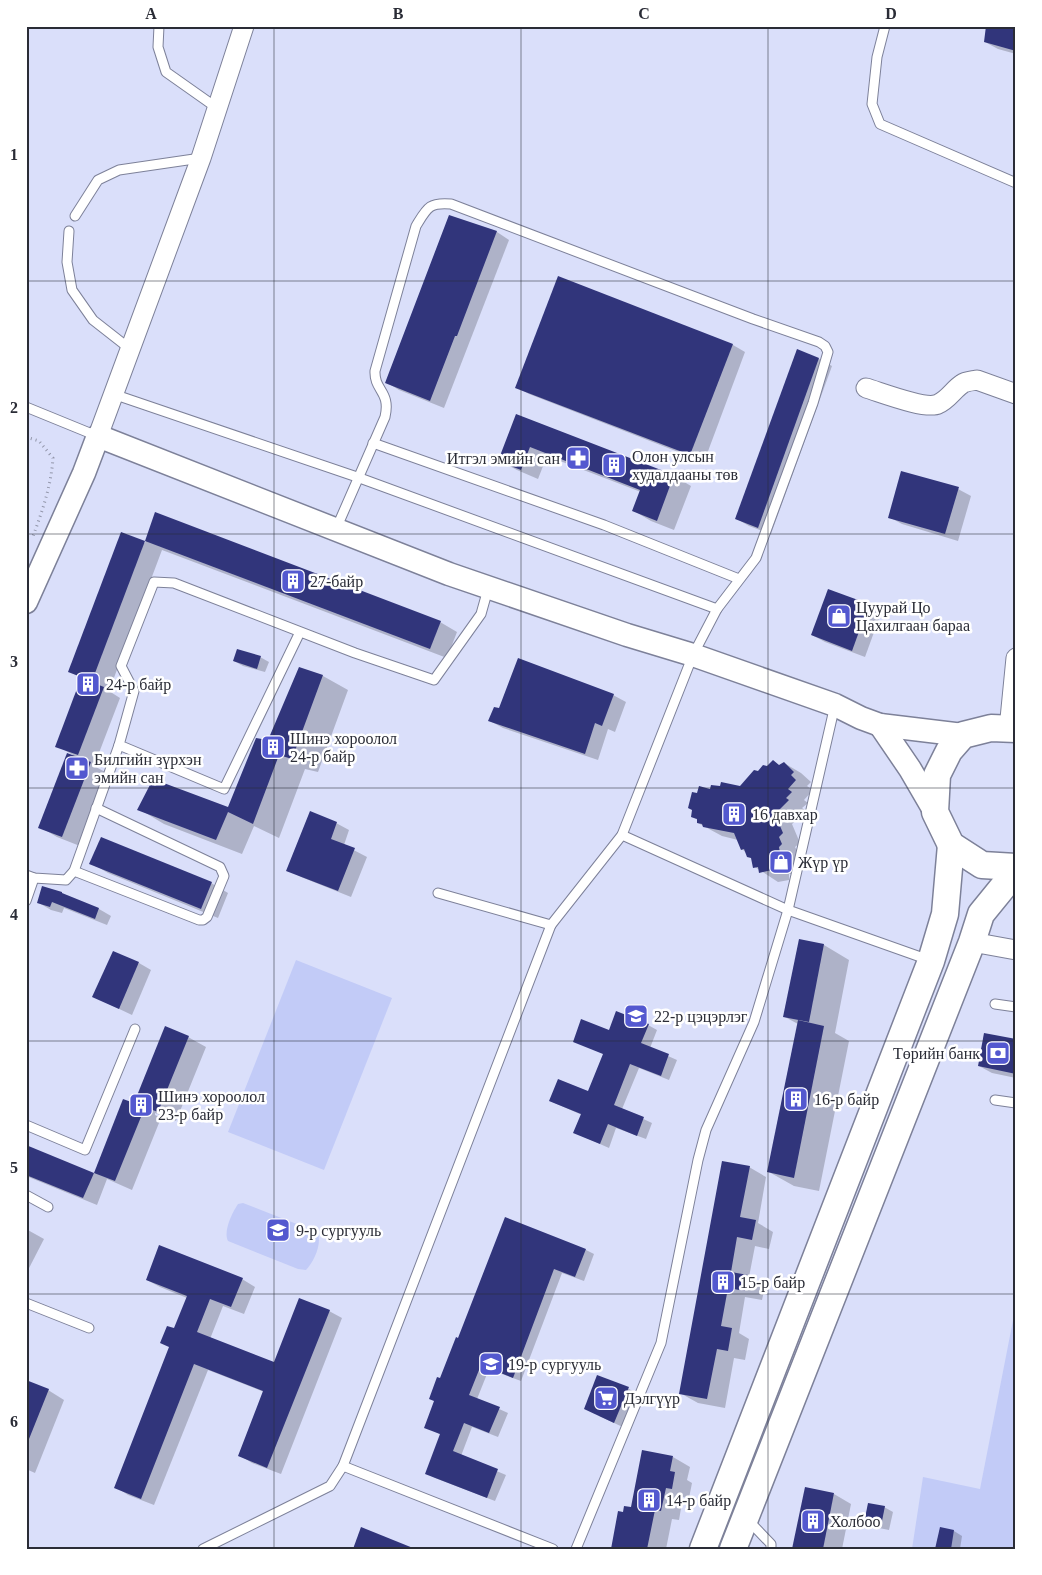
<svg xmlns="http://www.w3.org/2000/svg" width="1042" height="1575" viewBox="0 0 1042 1575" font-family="'Times New Roman',serif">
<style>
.green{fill:#c2cbf7}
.shadow{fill:#0003}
.building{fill:#31357b}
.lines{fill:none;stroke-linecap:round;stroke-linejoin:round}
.service-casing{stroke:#7d8199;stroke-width:11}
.minor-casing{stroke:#7d8199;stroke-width:21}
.tertiary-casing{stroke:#7d8199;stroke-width:25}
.secondary-casing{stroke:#7d8199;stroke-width:29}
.path{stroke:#9296aa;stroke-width:3;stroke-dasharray:1 4;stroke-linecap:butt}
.service{stroke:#fff;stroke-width:9}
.minor{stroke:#fff;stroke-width:19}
.tertiary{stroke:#fff;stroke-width:22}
.secondary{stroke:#fff;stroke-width:26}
.grid{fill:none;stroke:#2a2c36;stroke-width:1;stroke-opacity:0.55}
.labels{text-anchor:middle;stroke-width:5;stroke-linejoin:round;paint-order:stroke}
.poi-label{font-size:16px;fill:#2a2c36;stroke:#fff;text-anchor:start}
.neatline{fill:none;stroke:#2a2c36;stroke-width:2}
.grid-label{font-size:16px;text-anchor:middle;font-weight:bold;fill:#2a2c36}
</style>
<rect width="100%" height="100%" fill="#dadffa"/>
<g class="green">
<polygon points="296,960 392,998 324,1170 228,1132"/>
<path d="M243,1203L317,1232C323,1242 314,1262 306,1270L298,1269L228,1241C223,1231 232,1213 238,1204Z"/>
<polygon points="1016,1305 1016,1549 912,1549 923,1477 980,1489"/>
</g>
<g class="shadow">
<polygon points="1016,26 1016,54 998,49 985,42"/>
<polygon points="449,217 497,232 509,240 444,408 399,390 386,382"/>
<polygon points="559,278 733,345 745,352 704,462 529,394 516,387"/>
<polygon points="797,351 819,359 832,366 771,534 749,526 737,519"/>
<polygon points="517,415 674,476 691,486 674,530 651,521 634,511 641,492 547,456 538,479 517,470 500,461"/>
<polygon points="958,489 971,496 958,541 902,524 889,517"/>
<polygon points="156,514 440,622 457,632 447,658 162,550 109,691 120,698 94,766 107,773 80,846 57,837 40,827 73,755 57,746 82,679 69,671 121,534 145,543"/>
<polygon points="829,590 869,605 881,613 865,657 825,642 812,635"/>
<polygon points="260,657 269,662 265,672 243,666 234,661"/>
<polygon points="300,669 323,676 348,690 318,772 305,769 279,838 254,826 242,854 164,824 139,809 229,809 268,741"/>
<polygon points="613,695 626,702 615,732 608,729 598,760 503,728 490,721 500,710"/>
<polygon points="774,762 780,766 784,763 801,773 811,782 807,786 813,790 804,800 808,803 802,808 806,811 792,824 800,843 795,847 799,854 796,857 798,868 792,870 793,874 789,874 789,880 778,882 755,867 753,859 742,849 738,840 722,836 698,823 698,820 692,817 698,794 711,790 740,787"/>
<polygon points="336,823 349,830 344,845 367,857 351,897 301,877 288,870"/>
<polygon points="91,863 211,883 228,893 218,918 108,873"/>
<polygon points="70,898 99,909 111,916 107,925 64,908 62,913 51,910 39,903"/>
<polygon points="800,940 824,945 849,960 835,1033 849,1041 819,1191 794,1186 769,1172 798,1024 785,1017"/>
<polygon points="139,963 151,970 132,1015 94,997"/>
<polygon points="648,1025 657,1030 650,1048 677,1060 669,1080 639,1068 622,1109 652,1123 646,1139 616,1128 609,1148 575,1133 582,1115 550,1101 589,1093 604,1054 574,1041 609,1031"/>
<polygon points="188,1037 206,1047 176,1121 155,1113 155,1115 161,1118 132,1190 107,1179 97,1205 26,1176 26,1147 94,1174 124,1101 142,1106"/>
<polygon points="1016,1041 1016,1078 992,1073 979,1066"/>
<polygon points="749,1167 766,1177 758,1223 773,1232 769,1249 755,1246 749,1277 765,1286 762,1300 745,1297 739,1333 749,1339 745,1360 734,1358 725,1408 698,1403 680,1393"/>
<polygon points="505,1219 586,1250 594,1254 584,1281 562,1273 521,1381 489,1369 477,1399 508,1413 498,1437 472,1427 461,1456 506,1475 495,1501 435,1478 426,1473 441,1435 426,1427 435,1401 440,1380 459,1339"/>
<polygon points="26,1229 44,1239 26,1274"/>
<polygon points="242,1279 255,1287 244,1314 223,1306 210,1339 275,1364 329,1311 342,1318 281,1474 252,1463 239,1455 264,1392 208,1370 154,1505 128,1495 116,1487 170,1348 175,1330 187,1298 160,1287 147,1280"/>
<polygon points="598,1376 629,1389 641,1396 627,1429 599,1416"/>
<polygon points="26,1382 48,1390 64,1400 35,1473 26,1469"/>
<polygon points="673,1457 690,1467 687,1480 692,1483 689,1498 683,1497 679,1520 672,1519 666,1549 612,1549 624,1514 632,1508"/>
<polygon points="834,1494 851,1504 842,1549 794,1549"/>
<polygon points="884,1507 893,1512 889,1530 874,1527 866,1522"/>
<polygon points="940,1529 954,1531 962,1536 960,1549 936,1549"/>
</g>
<g class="building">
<polygon points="986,26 1016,26 1016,51 984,42"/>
<polygon points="449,215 497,231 457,336 455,336 430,401 385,383"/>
<polygon points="558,276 733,344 690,455 515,388"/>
<polygon points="797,349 819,358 758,528 735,519"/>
<polygon points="516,414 674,475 657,521 632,511 640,490 530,447 521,470 498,461"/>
<polygon points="901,471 959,487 945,534 888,518"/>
<polygon points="155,512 441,621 430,649 145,541"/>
<polygon points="121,532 145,541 92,681 68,672"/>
<polygon points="828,589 869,604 852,651 811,635"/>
<polygon points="237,649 261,656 257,669 233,661"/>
<polygon points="518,658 614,694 602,726 595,723 585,754 488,721 494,707 499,708"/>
<polygon points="299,667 323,675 292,759 279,755 253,824 228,812 216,840 137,810 153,779 228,807 256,738 268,740"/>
<polygon points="81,678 104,687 78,755 55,747"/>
<polygon points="67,753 91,762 62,837 38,828"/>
<polygon points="773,760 779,765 784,762 794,772 791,775 796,780 788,789 792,792 786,798 789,800 775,814 783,833 779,837 782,844 779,847 781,859 776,860 776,864 772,865 772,870 759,873 758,867 753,868 751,858 747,857 744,849 741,850 734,833 703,827 702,824 697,823 697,819 691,817 692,810 688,808 692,792 697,793 699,786 710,789 711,785 720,786 721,782 740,786 754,770 758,771 763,765 767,766"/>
<polygon points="310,811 337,822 331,839 355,848 338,891 286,871"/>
<polygon points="101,837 212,882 201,909 89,864"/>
<polygon points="42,886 62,892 62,893 99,908 95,919 52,902 50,907 37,903"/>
<polygon points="799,939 824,944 809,1022 783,1017"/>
<polygon points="113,951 139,962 119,1009 92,997"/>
<polygon points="616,1011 649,1024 641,1043 669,1054 661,1076 630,1064 614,1105 644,1117 637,1136 608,1124 600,1144 573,1133 581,1114 549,1101 558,1079 588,1091 603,1054 573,1042 581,1019 609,1030"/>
<polygon points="798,1020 824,1026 794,1178 767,1172"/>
<polygon points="165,1026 189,1036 158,1112 134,1103"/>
<polygon points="984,1033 1016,1039 1016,1074 978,1066"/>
<polygon points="123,1099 145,1107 115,1181 94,1173"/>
<polygon points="26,1145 94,1173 83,1198 26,1175"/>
<polygon points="722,1161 750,1166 740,1217 756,1220 752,1240 737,1237 731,1272 748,1275 745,1291 728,1288 721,1326 732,1328 728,1351 717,1349 707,1399 679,1394"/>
<polygon points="505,1217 586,1249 575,1277 554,1269 513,1378 481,1365 469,1395 500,1407 489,1433 464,1423 453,1451 498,1469 487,1498 425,1474 440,1434 424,1428 434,1401 429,1399 437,1377 440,1378 456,1337 458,1338"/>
<polygon points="159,1245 243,1278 231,1307 210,1299 197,1332 274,1362 299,1298 330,1310 267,1468 238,1456 263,1391 194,1364 141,1499 114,1488 169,1347 160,1343 167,1326 174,1328 187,1296 146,1280"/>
<polygon points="597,1375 629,1387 614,1423 584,1409"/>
<polygon points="26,1380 49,1389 27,1444 26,1444"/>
<polygon points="642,1450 673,1456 670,1471 675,1472 672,1489 666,1488 661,1511 655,1510 647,1549 611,1549 618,1511 623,1512 624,1506 631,1507"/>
<polygon points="805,1487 834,1493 823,1549 792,1549"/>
<polygon points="868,1503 885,1506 881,1526 864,1523"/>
<polygon points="361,1527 413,1548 413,1549 353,1549"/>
<polygon points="940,1527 954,1530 951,1549 935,1549"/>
</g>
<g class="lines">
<g class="service-casing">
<g id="service">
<polyline points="159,26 158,47 166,72 217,108"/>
<polyline points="885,26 877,57 872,104 880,124 1016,183"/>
<polyline points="75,216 98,180 119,170 201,158"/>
<polyline points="69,231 67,262 72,290 93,320 130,349"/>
<polyline points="113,394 357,477 717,609"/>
<polyline points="26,407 97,436"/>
<polyline points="373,443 604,525 739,579"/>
<path d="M336,529L385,417C391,391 374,391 375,371L416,226C427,208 429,202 451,204L753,319L819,342L825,346L828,352L813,403L756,558L717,609L693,655L622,835L551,925L438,893"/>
<polyline points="300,632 224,789 119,745 134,691 121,666 154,582 174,583 355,653 434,680 481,614 488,589"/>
<polyline points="622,835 788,910 929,960"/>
<polyline points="74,871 199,920 203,920 207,917 224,876 220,867 96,808"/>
<polyline points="26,875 34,878 66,880 74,871 119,745"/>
<polyline points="26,901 34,878"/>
<polyline points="551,925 343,1466 553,1549"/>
<polyline points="995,1004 1016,1007"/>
<polyline points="995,1100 1016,1103"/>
<polyline points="26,1125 85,1150 135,1029"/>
<polyline points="26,1195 48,1207"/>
<polyline points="26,1303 89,1328"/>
<polyline points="747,1519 771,1544 771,1549"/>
<polyline points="203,1549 330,1486 343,1466"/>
<polyline points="576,1549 661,1343 698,1160 706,1130 754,1022 788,910 835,705"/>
</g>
</g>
<g class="minor-casing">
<g id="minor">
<path d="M866,388C880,392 926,410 938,404C948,400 954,389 962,384C966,381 973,381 977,380L1016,394"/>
<polyline points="98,436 201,158 244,26"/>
<polyline points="1009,729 1016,658"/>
<polyline points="972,942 1016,950"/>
</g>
</g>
<g class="tertiary-casing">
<g id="tertiary">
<polyline points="26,602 84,473 98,436 449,574 627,635 693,655 835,705 861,718 880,725 963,735"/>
<polyline points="880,725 910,769 935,812"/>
</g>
</g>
<g class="secondary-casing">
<g id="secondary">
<polyline points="1016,729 991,728 963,735 949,751 937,775 935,812 951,845 982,865 1016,867"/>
<polyline points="703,1549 931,961 945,914 951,845"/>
<polyline points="733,1549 972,942 981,914 1016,871"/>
</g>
</g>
<path class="path" d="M26,437L39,441L53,458C51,487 42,512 32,539"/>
<use href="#service" class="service"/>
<use href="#minor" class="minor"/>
<use href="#tertiary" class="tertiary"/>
<use href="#secondary" class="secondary"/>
</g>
<path class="grid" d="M274,26V1549M521,26V1549M768,26V1549M26,281H1016M26,534H1016M26,788H1016M26,1041H1016M26,1294H1016"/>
<defs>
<g id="pharmacy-square" transform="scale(1.25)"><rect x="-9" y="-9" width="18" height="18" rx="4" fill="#5358cf" stroke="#fff"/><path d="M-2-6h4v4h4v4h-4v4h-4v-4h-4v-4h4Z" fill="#fff"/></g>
<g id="building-square" transform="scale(1.25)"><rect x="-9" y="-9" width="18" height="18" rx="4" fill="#5358cf" stroke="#fff"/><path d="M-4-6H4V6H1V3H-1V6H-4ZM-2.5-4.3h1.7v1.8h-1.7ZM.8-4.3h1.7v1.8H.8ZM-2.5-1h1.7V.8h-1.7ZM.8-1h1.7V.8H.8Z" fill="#fff"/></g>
<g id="shop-square" transform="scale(1.25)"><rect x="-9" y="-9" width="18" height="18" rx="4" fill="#5358cf" stroke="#fff"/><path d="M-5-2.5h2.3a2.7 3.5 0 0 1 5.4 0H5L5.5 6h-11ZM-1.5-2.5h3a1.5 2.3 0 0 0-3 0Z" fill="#fff"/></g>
<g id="school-square" transform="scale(1.25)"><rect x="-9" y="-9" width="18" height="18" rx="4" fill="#5358cf" stroke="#fff"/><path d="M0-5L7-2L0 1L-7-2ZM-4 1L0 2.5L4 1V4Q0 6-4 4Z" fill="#fff"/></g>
<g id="bank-square" transform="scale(1.25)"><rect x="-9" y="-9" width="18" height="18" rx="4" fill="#5358cf" stroke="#fff"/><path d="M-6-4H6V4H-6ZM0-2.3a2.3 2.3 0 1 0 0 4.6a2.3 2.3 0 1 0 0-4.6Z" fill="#fff"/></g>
<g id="supermarket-square" transform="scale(1.25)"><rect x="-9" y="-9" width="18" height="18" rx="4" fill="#5358cf" stroke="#fff"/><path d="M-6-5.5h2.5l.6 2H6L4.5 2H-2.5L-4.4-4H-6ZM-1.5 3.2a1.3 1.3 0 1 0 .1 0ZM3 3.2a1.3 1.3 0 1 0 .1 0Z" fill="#fff"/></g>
</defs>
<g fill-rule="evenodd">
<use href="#pharmacy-square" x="578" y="458"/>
<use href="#building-square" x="614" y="465"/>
<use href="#building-square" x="293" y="581"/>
<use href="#shop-square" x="839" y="616"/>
<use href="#building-square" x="88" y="684"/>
<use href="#building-square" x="273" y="747"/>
<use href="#pharmacy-square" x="77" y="768"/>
<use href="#building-square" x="734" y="814"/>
<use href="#shop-square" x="781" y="862"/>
<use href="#school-square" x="636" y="1016"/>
<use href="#bank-square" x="998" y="1053"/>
<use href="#building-square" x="796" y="1099"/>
<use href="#building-square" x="141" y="1105"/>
<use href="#school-square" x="278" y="1230"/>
<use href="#building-square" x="723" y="1282"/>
<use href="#school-square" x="491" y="1364"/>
<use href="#supermarket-square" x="606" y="1398"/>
<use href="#building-square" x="649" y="1500"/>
<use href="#building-square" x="813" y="1521"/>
</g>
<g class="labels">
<g class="poi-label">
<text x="632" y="462">Олон улсын<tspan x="632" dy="18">худалдааны төв</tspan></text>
<text x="560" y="464" text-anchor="end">Итгэл эмийн сан</text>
<text x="310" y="587">27-байр</text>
<text x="856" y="613">Цуурай Цо<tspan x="856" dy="18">Цахилгаан бараа</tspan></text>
<text x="106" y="690">24-р байр</text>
<text x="290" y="744">Шинэ хороолол<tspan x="290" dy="18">24-р байр</tspan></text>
<text x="94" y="765">Билгийн зүрхэн<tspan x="94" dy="18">эмийн сан</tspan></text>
<text x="752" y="820">16 давхар</text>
<text x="798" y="868">Жүр үр</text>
<text x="654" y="1022">22-р цэцэрлэг</text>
<text x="980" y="1059" text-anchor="end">Төрийн банк</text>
<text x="158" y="1102">Шинэ хороолол<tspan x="158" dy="18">23-р байр</tspan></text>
<text x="814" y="1105">16-р байр</text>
<text x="296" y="1236">9-р сургууль</text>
<text x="740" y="1288">15-р байр</text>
<text x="508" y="1370">19-р сургууль</text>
<text x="624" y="1404">Дэлгүүр</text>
<text x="666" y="1506">14-р байр</text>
<text x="830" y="1527">Холбоо</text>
</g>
</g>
<rect width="1042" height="1575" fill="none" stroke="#ffffff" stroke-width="55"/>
<rect x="28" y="28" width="986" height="1520" class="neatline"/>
<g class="grid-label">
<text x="151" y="19">A</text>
<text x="398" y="19">B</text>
<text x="644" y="19">C</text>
<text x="891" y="19">D</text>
<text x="14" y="160">1</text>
<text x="14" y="413">2</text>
<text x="14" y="667">3</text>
<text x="14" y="920">4</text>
<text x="14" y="1173">5</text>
<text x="14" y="1427">6</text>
</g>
</svg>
